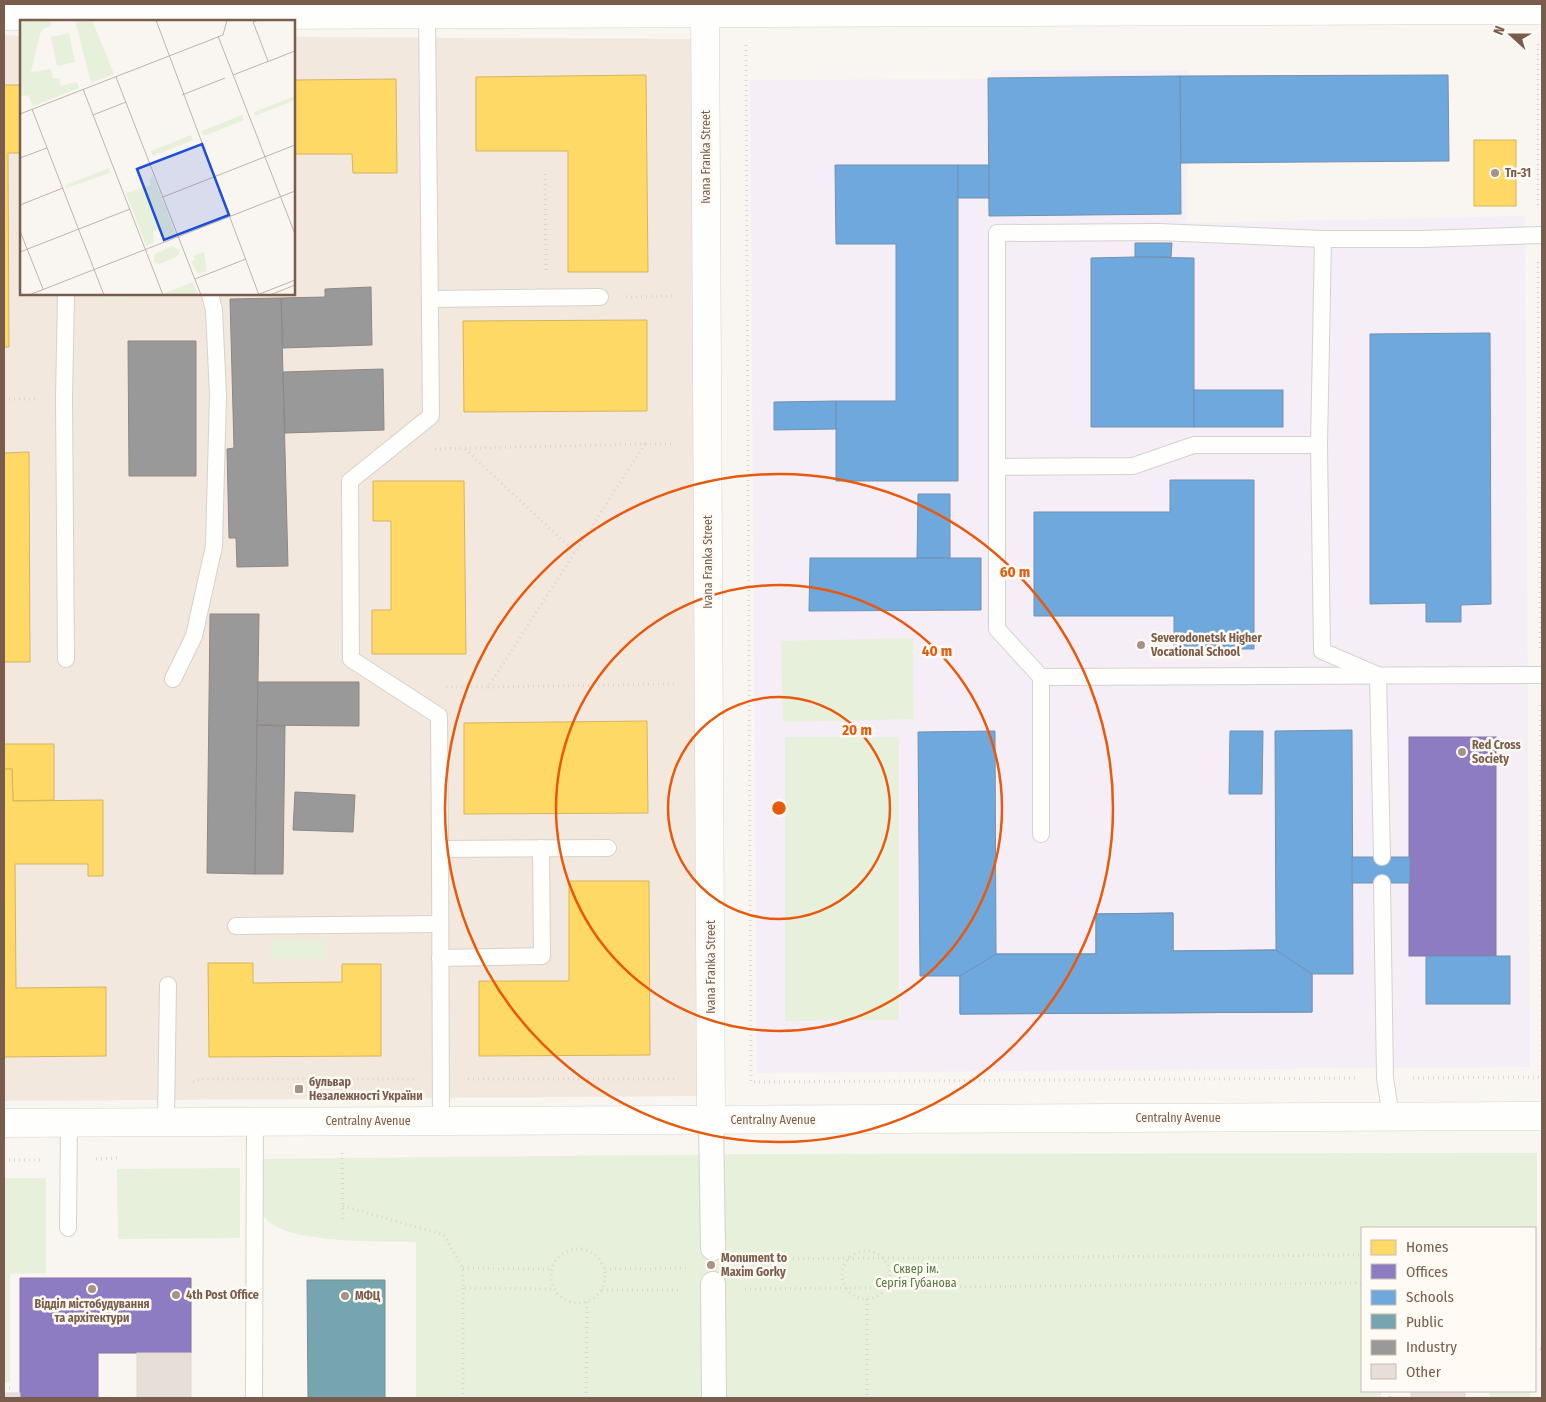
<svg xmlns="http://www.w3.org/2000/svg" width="1546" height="1402" viewBox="0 0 1546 1402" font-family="'Fira Sans Condensed',sans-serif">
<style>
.residential{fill:#f2e8de}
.education{fill:#f6eef6}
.green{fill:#e7f0db}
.homes{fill:#ffd966;stroke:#d7b45e}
.offices{fill:#8e7cc3;stroke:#8872a0}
.schools{fill:#6fa8dc;stroke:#7291b1}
.public{fill:#76a5af;stroke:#778f92}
.industry{fill:#999;stroke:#908782}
.building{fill:#e6ded7;stroke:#e2d8d2}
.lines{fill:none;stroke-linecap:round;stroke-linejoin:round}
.service-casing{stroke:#d7d1cb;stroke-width:18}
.pedestrian-casing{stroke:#d7d1cb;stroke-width:26}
.minor-casing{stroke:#d7d1cb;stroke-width:29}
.tertiary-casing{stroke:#d7d1cb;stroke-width:29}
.path{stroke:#dcd5d0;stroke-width:3;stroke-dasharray:1 4;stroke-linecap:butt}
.service{stroke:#fefefd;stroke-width:16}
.pedestrian{stroke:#fefefd;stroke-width:24}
.minor{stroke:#fefefd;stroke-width:28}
.tertiary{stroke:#fefefd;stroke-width:28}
.ring{fill:none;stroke:#e8590c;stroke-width:2.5}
.poi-dot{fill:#a69286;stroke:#fffaf3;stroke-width:2}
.labels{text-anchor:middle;stroke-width:5;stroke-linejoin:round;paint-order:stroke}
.street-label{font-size:12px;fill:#7a5c4d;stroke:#fffaf3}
.poi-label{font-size:12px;font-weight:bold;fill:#7a5c4d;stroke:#fffaf3;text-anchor:start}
.park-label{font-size:12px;fill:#537a41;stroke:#fffaf3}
.inset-road{fill:none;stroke:#c2b3aa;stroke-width:1}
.view{fill:#1d4ed8;fill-opacity:0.15;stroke:#1d4ed8;stroke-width:2.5}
.inset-edge{fill:none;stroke:#7a5c4d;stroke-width:2.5}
.centre{fill:#e8590c;stroke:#fffaf3;stroke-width:2.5}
.ring-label{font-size:15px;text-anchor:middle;font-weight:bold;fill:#e8590c;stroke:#fffaf3;stroke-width:5;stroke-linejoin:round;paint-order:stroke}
</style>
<rect width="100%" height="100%" fill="#f9f5f0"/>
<polygon class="residential" points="4,35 21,36 21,294 294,294 294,37 695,39 700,1096 4,1101"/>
<polygon class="education" points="991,70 1188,70 1187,223 1525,216 1530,1067 757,1073 750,80 988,79"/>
<g class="green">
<polygon points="102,294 143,294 144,297 102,299"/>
<polygon points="913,638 914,719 783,722 781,641"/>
<polygon points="785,737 899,737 899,1020 785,1021"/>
<polygon points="326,940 326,958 271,959 271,941"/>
<path d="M1537,1153V1330H1535V1228H1362V1391H1381V1398H416V1242C385,1241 281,1245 264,1216C257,1204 258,1173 258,1159L753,1154Z"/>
<polygon points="240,1168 240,1238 118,1239 117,1169"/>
<polygon points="4,1178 46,1178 46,1273 10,1274 10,1383 4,1383"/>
<polygon points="1489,1391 1530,1391 1530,1398 1490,1398"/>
</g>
<g class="homes">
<polygon points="646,75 648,272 568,272 568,151 476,151 476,77"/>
<polygon points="396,79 397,173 353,173 352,154 294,154 294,80"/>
<polygon points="4,85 21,85 21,153 8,153 9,347 4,347"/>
<rect x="1474" y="140" width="42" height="66"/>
<polygon points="647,320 647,411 464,412 463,321"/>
<polygon points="29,452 30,662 4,662 4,453"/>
<polygon points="373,481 464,481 466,654 372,654 372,610 391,610 391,521 373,521"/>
<polygon points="647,721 648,813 464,814 464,723"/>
<polygon points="4,744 54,744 54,800 13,801 12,769 4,769"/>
<polygon points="4,769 12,769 13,801 103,800 103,876 88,876 88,864 15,864 16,988 106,987 106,1056 4,1057"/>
<polygon points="569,881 649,881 650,1055 479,1056 479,981 569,981"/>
<polygon points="208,963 253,963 253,983 342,982 342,964 381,964 381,1056 209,1057"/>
</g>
<g class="offices">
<rect x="1409" y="737" width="87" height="219"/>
<polygon points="20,1278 191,1278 191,1353 98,1353 98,1398 20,1398"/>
</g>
<g class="schools">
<polygon points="1448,75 1449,161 1181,163 1180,76"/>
<polygon points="1180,76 1181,214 989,216 988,78"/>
<polygon points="835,165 958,165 958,481 836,481 836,401 896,401 896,244 836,244"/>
<rect x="958" y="165" width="31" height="33"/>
<polygon points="1135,243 1172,243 1171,257 1135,257"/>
<polygon points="1135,257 1194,258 1194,427 1091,427 1091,258"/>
<polygon points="1490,333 1491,604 1461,605 1461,622 1426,622 1426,603 1370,604 1370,334"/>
<rect x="1194" y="390" width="89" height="37"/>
<polygon points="836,401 836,429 774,430 774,402"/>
<polygon points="1170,480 1254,480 1254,649 1174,649 1174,616 1034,616 1034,512 1170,512"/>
<polygon points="918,494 950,494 950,558 917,558"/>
<polygon points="810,558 981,558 981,610 809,611"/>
<polygon points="1352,730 1353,974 1312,974 1312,1012 960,1014 960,976 920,976 918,732 995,731 996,954 1096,954 1096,914 1173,913 1173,951 1276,950 1275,731"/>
<polygon points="1230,731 1263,731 1262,794 1229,794"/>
<rect x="1352" y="857" width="58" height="26"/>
<polygon points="1173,913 1173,951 1276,950 1312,974 1312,1012 960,1014 960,976 996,954 1096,954 1096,914"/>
<rect x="1426" y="956" width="84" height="48"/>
</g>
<polygon class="public" points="307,1280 385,1280 385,1398 308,1398"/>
<g class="industry">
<polygon points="371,287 372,345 283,348 281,298 325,297 325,289"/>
<polygon points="281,298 288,566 237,567 236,538 229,538 227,449 234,448 230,299"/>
<polygon points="128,341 196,341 196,476 129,476"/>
<polygon points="383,369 384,430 285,433 283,372"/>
<polygon points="210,614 259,614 255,874 207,873"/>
<polygon points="258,682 359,682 359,726 257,725"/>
<polygon points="257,725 285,726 283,874 255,874"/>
<polygon points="295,792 355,795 353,832 293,830"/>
</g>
<g class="building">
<rect x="137" y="1353" width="54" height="45"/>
<rect x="1411" y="1391" width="54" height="7"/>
<rect x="4" y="1393" width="16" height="5"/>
</g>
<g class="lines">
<g class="service-casing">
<g id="service">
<polyline points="427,14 431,416 350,481 351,659 439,716 440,849"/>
<polyline points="1323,239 1319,445 1322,651 1378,675 1382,857"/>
<polyline points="66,294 64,398 66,659"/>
<polyline points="430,299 600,297"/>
<polyline points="997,467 1133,466 1194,445 1319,445"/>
<polyline points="1041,677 1542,675"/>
<polyline points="173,679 194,636 214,546 218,395 214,310 210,294"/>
<polyline points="1041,834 1041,677 997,629 997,233 1158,232 1323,239 1423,239 1542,235"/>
<polyline points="1382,883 1385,1078 1391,1117"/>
<polyline points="236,926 440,924"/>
<polyline points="440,958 542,956 541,848"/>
<polyline points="441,1121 440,849 608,848"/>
<polyline points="166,1122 168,985"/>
<polyline points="68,1228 69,1122"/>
<polyline points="254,1398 255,1122"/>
</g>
</g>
<g class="pedestrian-casing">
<g id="pedestrian">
<polyline points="711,1120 713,1248"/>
<polyline points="713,1284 714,1398"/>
</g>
</g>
<g class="minor-casing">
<polyline id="minor" points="705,4 711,1120"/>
</g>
<g class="tertiary-casing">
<g id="tertiary">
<polyline points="4,16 1542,10"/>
<polyline points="4,1123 1542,1116"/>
</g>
</g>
<g class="path">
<polyline points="1538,44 1538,208"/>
<polyline points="746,45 751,1082 1359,1078"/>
<polyline points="545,174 546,271"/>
<polyline points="1538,262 1540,648"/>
<polyline points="626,297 674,296"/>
<polyline points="4,399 36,399"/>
<polyline points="645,444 675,444"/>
<polyline points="435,449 645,444 488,687 446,687"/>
<polyline points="465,449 575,552"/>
<polyline points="488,687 675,684"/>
<polyline points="1413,1078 1542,1077 1540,702"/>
<polyline points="468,1079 678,1079"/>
<polyline points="193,1082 201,1079 414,1079"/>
<polyline points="342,1153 343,1223"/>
<polyline points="96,1159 117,1158"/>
<polyline points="4,1160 42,1160"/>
<polyline points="343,1206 444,1235 463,1268 463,1288 554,1289"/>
<circle cx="578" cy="1276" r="27"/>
<circle cx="866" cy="1275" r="24"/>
<polyline points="743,1259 1362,1255"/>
<polyline points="463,1268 552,1269"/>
<polyline points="605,1269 687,1268"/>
<polyline points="463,1288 463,1398"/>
<polyline points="745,1289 1362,1283"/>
<polyline points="602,1290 681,1290"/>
<polyline points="867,1299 867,1398"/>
<polyline points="1535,1349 1542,1349"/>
<polyline points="4,1388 13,1388"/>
<polyline points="1389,1391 1390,1398"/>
<polyline points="586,1398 587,1302"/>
</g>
<use href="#service" class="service"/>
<use href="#pedestrian" class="pedestrian"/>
<use href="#minor" class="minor"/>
<use href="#tertiary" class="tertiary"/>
</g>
<g class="ring">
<circle cx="779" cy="808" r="111"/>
<circle cx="779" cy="808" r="223"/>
<circle cx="779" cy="808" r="334"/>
</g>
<g class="poi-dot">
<circle cx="1495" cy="173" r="5"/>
<circle cx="1141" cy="645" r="5"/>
<circle cx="1462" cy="752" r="5"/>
<rect x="294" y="1084" width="10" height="10" rx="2.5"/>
<circle cx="711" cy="1265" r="5"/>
<circle cx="92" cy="1289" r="5"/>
<circle cx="176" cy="1295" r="5"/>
<circle cx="345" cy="1296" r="5"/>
</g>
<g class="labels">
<g class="street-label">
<text transform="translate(706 157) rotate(-90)" y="4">Ivana Franka Street</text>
<text transform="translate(708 562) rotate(-90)" y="4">Ivana Franka Street</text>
<text transform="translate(711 967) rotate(-90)" y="4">Ivana Franka Street</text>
<text x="1178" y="1122">Centralny Avenue</text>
<text x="773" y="1124">Centralny Avenue</text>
<text x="368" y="1125">Centralny Avenue</text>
</g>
<g class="poi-label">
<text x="1505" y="177">Тп-31</text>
<text x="1151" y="642">Severodonetsk Higher<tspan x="1151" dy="14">Vocational School</tspan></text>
<text x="1472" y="749">Red Cross<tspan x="1472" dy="14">Society</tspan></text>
<text x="309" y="1086">бульвар<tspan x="309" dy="14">Незалежності України</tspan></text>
<text x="721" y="1262">Monument to<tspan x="721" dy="14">Maxim Gorky</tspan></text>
<text x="186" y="1299">4th Post Office</text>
<text x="355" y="1300">МФЦ</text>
<text x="92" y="1308" text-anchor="middle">Відділ містобудування<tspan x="92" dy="14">та архітектури</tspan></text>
</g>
<g class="park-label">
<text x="916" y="1273">Сквер ім.<tspan x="916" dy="14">Сергія Губанова</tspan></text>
</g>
</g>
<g transform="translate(20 20)">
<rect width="275" height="275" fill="#f9f5f0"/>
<path d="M0,0H30L31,6L24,8L20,14L11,52L31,49L33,59L39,58L41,66L57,62L59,68L13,86L8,75L0,77ZM55,0H72L94,54L71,63ZM49,13L55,42L37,46L31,17ZM275,76V80L235,96L234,92ZM222,95L224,100L184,116L182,111ZM171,115L173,120L133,136L131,131ZM89,148L90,153L46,168V165ZM133,156L156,215L147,218L139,209L133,211L134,223L126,226L106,173L131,165L130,159ZM152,226L160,230L158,236L140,244L134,242L135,234ZM184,232L187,251L178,254L171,241L175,240L173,236ZM173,262L178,275H145V273Z" fill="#e7f0db"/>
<path class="inset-road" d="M136,0L239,275M239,0L233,2L248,41M198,16L275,214M213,55L275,31M96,57L181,275M63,69L143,275M162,75L205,58M12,89L84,275M0,94L203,15L207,0M73,95L106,82M0,138L27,128M143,177L275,125M0,185L43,168M0,211L23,269M0,232L110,189M175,259L226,239M9,275L275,171M237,275L275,260M250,275L275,265"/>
<path class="view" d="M182,124L209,195L144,220L117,149Z"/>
<rect width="275" height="275" class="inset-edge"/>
</g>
<circle cx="779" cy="808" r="8" class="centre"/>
<g class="ring-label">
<text x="1015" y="577">60 m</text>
<text x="937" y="656">40 m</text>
<text x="857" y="735">20 m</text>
</g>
<rect width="1546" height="1402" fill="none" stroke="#7a5c4d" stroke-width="10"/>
<rect x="1361" y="1227" width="175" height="165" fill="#fffaf3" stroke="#cabbb1"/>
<rect x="1371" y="1240" width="25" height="15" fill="#ffd966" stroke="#cabbb1"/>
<text x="1406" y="1252" font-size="15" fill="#7a5c4d">Homes</text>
<rect x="1371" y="1264" width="25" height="15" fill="#8e7cc3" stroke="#cabbb1"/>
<text x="1406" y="1277" font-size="15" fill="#7a5c4d">Offices</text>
<rect x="1371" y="1290" width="25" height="15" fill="#6fa8dc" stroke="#cabbb1"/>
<text x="1406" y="1302" font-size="15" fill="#7a5c4d">Schools</text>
<rect x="1371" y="1314" width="25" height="15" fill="#76a5af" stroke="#cabbb1"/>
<text x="1406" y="1327" font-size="15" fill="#7a5c4d">Public</text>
<rect x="1371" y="1340" width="25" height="15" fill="#999999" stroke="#cabbb1"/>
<text x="1406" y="1352" font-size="15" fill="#7a5c4d">Industry</text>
<rect x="1371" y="1364" width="25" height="15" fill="#e6ded7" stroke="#cabbb1"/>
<text x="1406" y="1377" font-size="15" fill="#7a5c4d">Other</text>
<g transform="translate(1511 35) rotate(291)" stroke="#fffaf3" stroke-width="4" paint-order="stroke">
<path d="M0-4L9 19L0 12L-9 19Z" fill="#7a5c4d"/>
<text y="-8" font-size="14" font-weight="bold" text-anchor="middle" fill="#7a5c4d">N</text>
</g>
</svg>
